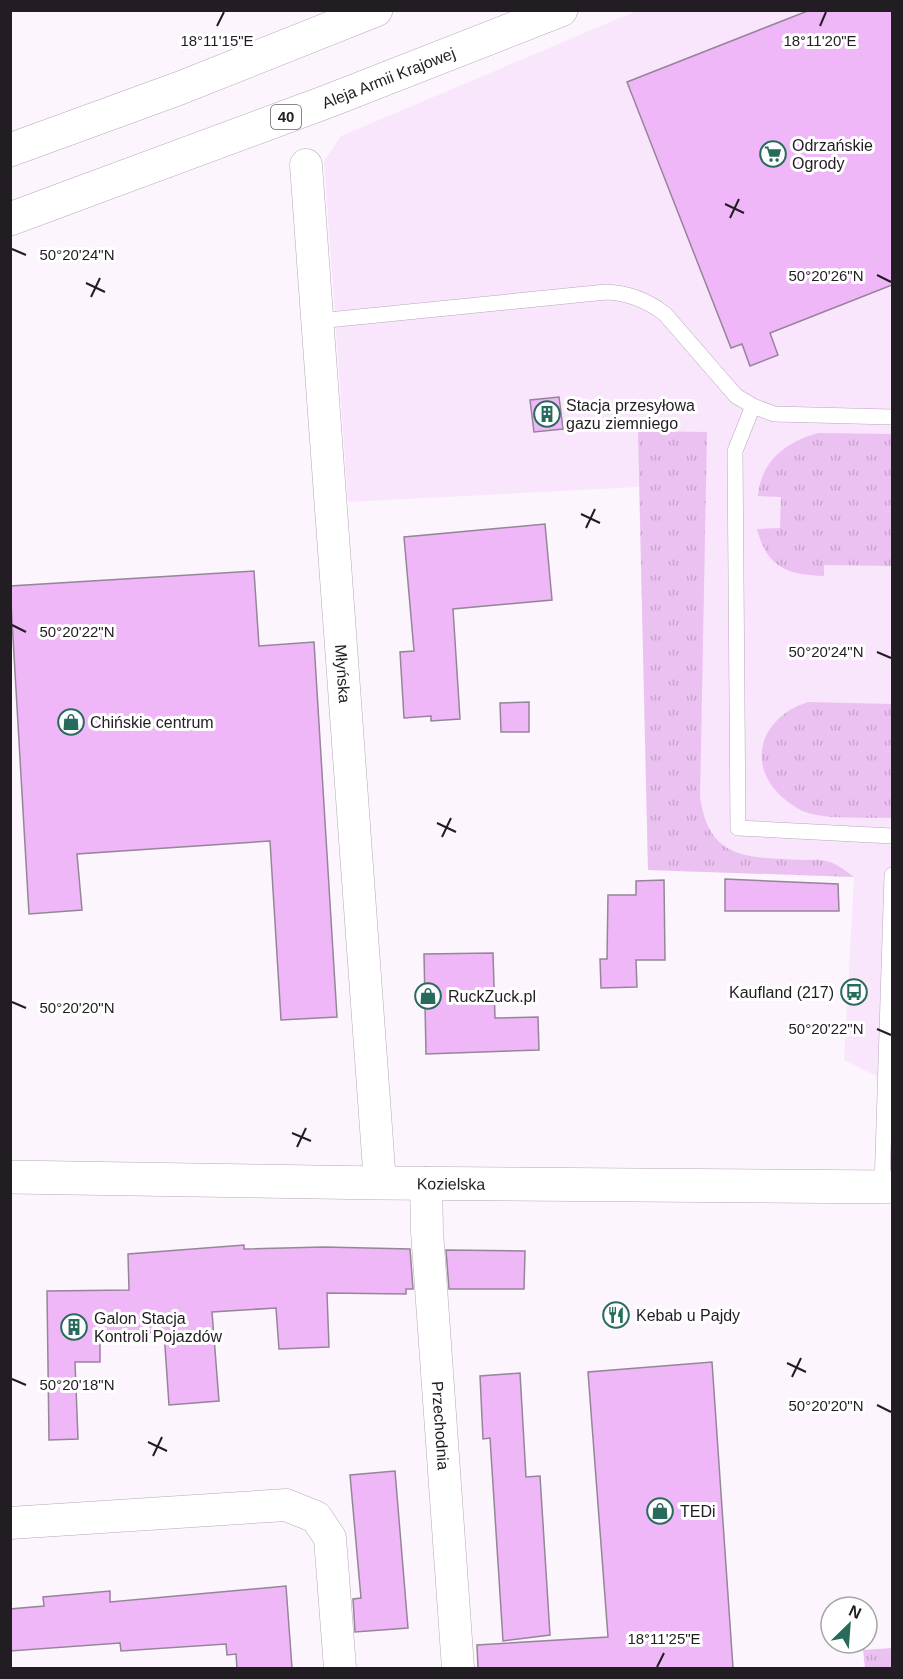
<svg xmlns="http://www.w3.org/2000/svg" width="903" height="1679" viewBox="0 0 903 1679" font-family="Arial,sans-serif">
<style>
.built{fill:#f9e6fc}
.grass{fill:url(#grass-tufts)}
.building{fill:#f0b7f8;stroke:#958598;stroke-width:1.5}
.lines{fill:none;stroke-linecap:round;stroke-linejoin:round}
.service-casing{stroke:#b8a7ba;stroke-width:16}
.minor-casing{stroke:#b8a7ba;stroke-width:33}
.secondary-casing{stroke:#b8a7ba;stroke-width:34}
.primary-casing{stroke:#b8a7ba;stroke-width:34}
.service{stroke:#fff;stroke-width:15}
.minor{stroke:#fff;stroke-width:32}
.secondary{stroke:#fff;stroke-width:33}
.primary{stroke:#fff;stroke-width:33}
.ticks{fill:none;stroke:#221c23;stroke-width:2}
.labels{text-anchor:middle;stroke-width:6;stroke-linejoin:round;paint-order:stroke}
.shield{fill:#fff;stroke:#646065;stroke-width:1.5}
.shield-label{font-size:15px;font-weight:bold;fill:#221c23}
.street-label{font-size:16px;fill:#221c23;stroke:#fff}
.poi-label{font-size:16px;fill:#221c23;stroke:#fff;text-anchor:start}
.ticks-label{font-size:15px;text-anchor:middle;fill:#221c23;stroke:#fff;stroke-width:6;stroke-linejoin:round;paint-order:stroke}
</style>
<defs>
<pattern id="grass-tufts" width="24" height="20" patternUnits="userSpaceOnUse" patternTransform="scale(1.5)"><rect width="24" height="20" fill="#ebc1f1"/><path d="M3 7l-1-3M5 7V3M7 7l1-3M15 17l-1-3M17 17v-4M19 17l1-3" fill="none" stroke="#c9a5ce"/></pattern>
</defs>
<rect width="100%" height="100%" fill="#fdf5fe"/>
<polygon class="built" points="636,11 892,11 892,1084 844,1060 854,877 648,870 639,487 348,502 324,161 341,136"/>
<g class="grass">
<path d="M638,431L707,432L700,797C709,862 750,857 803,860C810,860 819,859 826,861C836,863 846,871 854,877L648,870Z"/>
<path d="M818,433L892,434V566L824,565V576C786,575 767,567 757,529L780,528L781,497L758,496C761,461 786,442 818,433Z"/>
<path d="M808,702L892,704V818C866,817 829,820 805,812C797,809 788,802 782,797C744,762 763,716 808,702Z"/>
<polygon points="892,1648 892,1668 865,1668 863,1650"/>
</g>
<g class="building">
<polygon points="810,10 892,10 892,285 770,333 778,355 750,366 742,344 731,348 627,82"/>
<polygon points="559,397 563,429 534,432 530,400"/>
<polygon points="545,524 552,600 453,609 460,719 431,721 431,716 404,718 400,652 414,651 404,537"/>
<polygon points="254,571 259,646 314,642 337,1017 281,1020 270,841 77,854 82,910 29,914 10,586"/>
<polygon points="529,702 529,732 501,732 500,703"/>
<polygon points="725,879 838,884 839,911 725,911"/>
<polygon points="664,880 665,960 636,960 637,987 601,988 600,959 607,959 608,895 636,895 636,881"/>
<polygon points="493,953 495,1018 538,1017 539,1050 426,1054 424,954"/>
<polygon points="244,1245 244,1249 324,1247 410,1249 413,1289 406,1289 406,1294 327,1293 329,1347 279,1349 276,1308 212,1312 219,1401 169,1405 164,1332 100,1334 100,1362 75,1362 78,1439 49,1440 47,1291 129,1290 128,1254"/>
<polygon points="446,1250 525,1251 524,1289 449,1289"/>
<polygon points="712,1362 733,1668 478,1668 477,1645 608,1637 588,1372"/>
<polygon points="520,1373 526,1477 540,1476 550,1635 503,1641 490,1438 483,1439 480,1376"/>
<polygon points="395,1471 408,1628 355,1632 353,1599 361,1598 350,1475"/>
<polygon points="286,1586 292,1668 237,1668 236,1654 227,1655 226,1644 121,1651 120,1643 10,1651 10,1609 44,1606 43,1597 110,1591 110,1602"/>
</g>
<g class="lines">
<g class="service-casing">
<g id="service">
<path d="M318,321L606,292C629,293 647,300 665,314L736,396L753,406"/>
<polyline points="892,417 774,414 753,406 735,451 738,828 892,836"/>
<polyline points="882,1187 892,875"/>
</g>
</g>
<g class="minor-casing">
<g id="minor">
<path id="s1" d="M306,165L380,1183"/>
<path id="s2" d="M426,1183L427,1231L458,1668"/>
<polyline points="10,1523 286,1505 316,1517 330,1538 340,1668"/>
</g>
</g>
<g class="secondary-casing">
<g id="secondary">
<path id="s3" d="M10,1177L380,1183L892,1187"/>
</g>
</g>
<g class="primary-casing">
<g id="primary">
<polyline points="10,150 180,88 376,10"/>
<path id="s4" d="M10,219L326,102L561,10"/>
</g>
</g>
<use href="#service" class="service"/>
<use href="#minor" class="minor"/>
<use href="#secondary" class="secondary"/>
<use href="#primary" class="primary"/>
</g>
<path class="ticks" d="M217,26L224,12M820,26L826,12M725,204L744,213M730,218L739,199M12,249L26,255M877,275L891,282M86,283L105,292M91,297L100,278M581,514L600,523M586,528L595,509M12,625L26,632M877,652L891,658M437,823L456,832M442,837L451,818M12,1002L26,1008M877,1029L891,1035M292,1133L311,1141M297,1147L306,1128M787,1363L806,1372M792,1377L801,1358M12,1379L26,1385M877,1405L891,1412M148,1442L167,1451M153,1456L162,1437M657,1667L664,1653"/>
<defs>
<g id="supermarket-ring" transform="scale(1.35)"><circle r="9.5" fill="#fff" stroke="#286b5c" stroke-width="1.5"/><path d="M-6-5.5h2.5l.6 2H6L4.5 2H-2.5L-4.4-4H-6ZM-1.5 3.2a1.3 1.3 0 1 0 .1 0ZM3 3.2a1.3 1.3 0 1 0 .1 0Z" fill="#286b5c"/></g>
<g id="building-ring" transform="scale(1.35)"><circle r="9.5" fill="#fff" stroke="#286b5c" stroke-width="1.5"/><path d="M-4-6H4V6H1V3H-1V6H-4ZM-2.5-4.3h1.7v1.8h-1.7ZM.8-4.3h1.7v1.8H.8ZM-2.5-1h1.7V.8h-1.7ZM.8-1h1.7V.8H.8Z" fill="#286b5c"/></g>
<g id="shop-ring" transform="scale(1.35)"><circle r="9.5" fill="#fff" stroke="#286b5c" stroke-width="1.5"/><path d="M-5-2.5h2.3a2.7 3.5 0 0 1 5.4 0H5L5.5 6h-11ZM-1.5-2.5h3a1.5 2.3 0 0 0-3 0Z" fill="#286b5c"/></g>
<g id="bus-ring" transform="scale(1.35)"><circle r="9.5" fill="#fff" stroke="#286b5c" stroke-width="1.5"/><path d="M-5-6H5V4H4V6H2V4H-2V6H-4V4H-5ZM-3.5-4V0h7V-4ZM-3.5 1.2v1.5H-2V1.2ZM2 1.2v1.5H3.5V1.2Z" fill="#286b5c"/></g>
<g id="restaurant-ring" transform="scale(1.35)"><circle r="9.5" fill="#fff" stroke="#286b5c" stroke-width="1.5"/><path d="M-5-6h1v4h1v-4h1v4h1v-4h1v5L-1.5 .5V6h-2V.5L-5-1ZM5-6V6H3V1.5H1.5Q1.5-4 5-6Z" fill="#286b5c"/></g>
</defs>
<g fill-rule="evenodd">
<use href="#supermarket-ring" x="773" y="154"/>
<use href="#building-ring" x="547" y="414"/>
<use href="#shop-ring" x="71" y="722"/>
<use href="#bus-ring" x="854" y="992"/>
<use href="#shop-ring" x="428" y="996"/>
<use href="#restaurant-ring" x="616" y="1315"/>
<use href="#building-ring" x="74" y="1327"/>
<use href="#shop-ring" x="660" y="1511"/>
</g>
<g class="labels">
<rect class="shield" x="271" y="105" width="30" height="24" rx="4.5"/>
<g class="shield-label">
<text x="286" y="122">40</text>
</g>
<g class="street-label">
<text dy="6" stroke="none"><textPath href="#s4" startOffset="404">Aleja Armii Krajowej</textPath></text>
<text dy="6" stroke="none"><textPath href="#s1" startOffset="510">Młyńska</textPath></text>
<text dy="6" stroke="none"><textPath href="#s3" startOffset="441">Kozielska</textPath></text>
<text dy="6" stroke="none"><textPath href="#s2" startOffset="243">Przechodnia</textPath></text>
</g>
<g class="poi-label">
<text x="792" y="151">Odrzańskie<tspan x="792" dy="18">Ogrody</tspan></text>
<text x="566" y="411">Stacja przesyłowa<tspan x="566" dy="18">gazu ziemniego</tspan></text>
<text x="90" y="728">Chińskie centrum</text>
<text x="834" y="998" text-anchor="end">Kaufland (217)</text>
<text x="448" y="1002">RuckZuck.pl</text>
<text x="636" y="1321">Kebab u Pajdy</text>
<text x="94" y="1324">Galon Stacja<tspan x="94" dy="18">Kontroli Pojazdów</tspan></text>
<text x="680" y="1517">TEDi</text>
</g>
</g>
<g class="ticks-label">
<text x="217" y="46">18°11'15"E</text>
<text x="820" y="46">18°11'20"E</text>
<text x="77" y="260">50°20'24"N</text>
<text x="826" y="281">50°20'26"N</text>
<text x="77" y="637">50°20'22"N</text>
<text x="826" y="657">50°20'24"N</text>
<text x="77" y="1013">50°20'20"N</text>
<text x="826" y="1034">50°20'22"N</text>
<text x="77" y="1390">50°20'18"N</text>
<text x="826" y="1411">50°20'20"N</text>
<text x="664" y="1644">18°11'25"E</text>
</g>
<rect width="903" height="1679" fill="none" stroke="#221c23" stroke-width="24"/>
<g transform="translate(849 1625) rotate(25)"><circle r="28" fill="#ffffff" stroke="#a7a4a7" stroke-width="1.5"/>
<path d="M0-4.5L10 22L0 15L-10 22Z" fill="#286b5c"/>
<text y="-9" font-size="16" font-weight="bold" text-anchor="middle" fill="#221c23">N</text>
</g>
</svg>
